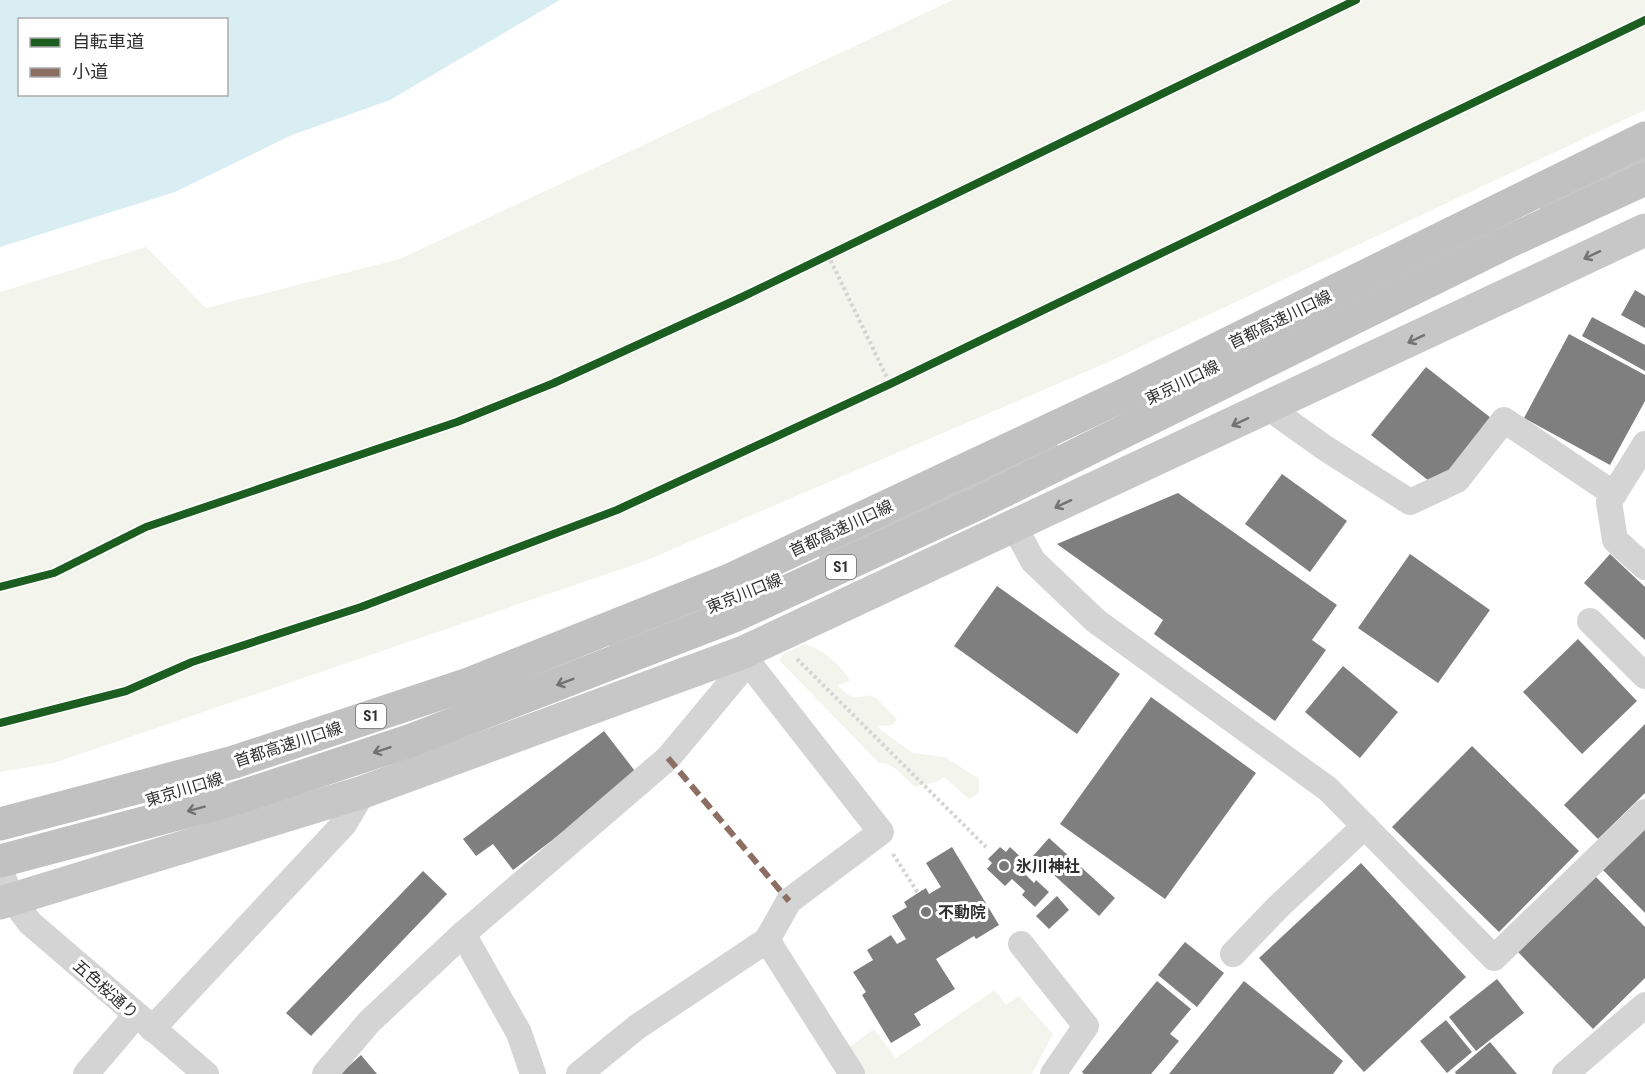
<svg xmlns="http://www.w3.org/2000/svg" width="1645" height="1074" viewBox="0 0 1645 1074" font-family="'Roboto Condensed','Noto Sans JP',sans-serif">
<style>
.green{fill:#f3f5ec}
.water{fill:#d8eef3;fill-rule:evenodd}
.building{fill:#7f7f7f}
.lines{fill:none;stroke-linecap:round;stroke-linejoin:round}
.path{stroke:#d4d4d4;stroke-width:4;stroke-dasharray:3 3;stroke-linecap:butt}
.minor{stroke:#d4d4d4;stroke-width:26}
.major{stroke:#c7c7c7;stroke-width:33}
.highway{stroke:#c1c1c1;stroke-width:33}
.quiet{stroke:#8d6e63;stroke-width:6;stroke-dasharray:12 6;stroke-linecap:butt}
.cycleway-casing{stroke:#fff;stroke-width:11}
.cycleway{stroke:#1b5e20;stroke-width:8}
.oneway{stroke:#737373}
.oneway2{stroke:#717171}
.poi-dot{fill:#787878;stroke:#fff;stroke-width:2}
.labels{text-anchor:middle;stroke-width:6;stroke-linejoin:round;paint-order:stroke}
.shield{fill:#fff;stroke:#6d6d6d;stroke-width:1.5}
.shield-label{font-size:15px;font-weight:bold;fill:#2f2f2f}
.street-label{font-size:16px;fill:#2f2f2f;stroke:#fff}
.poi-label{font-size:16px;font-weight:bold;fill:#2f2f2f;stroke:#fff;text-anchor:start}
</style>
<rect width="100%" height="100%" fill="#fff"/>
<g class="green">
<polygon points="953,0 1645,0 1645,110 1106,363 645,561 54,763 0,772 0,292 146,247 206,308 400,259"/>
<path d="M805,644C819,647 844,667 850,681L838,685C847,696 854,700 868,695L876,698L897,719L892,725L878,726L882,731L913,753L945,757L979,779V793L969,799L944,777L936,782L915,787C905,778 893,762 879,763L780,661L782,655Z"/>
<polygon points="995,990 1006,1005 1019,996 1053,1034 1032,1074 861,1074 845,1050 874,1029 896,1058"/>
</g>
<path class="water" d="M0,0H560L390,100L292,135L175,192L0,247ZM20,20H226V94H20Z"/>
<g class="building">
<polygon points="1635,290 1645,296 1645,328 1621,315"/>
<polygon points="1592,317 1645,345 1645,371 1582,336"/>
<polygon points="1569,334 1645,375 1645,401 1610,465 1524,418"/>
<polygon points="1426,367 1491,418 1447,474 1429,481 1371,435"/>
<polygon points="1282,474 1347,521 1310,572 1245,524"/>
<polygon points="1178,493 1337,605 1312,640 1326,650 1275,721 1154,634 1163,620 1057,544"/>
<polygon points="1410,554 1490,610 1438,683 1358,628"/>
<polygon points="1610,554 1645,587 1645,640 1584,583"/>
<polygon points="997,586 1120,674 1077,734 954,646"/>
<polygon points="1578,639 1637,701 1582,754 1523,692"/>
<polygon points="1343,666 1398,712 1360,758 1305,712"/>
<polygon points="1151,697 1256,773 1165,899 1060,824"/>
<polygon points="1645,724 1645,793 1598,839 1564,805"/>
<polygon points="604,731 638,775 513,870 493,844 476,856 463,839"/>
<polygon points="1472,746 1579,851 1499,932 1392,827"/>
<polygon points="1645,827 1645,913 1602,869"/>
<polygon points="1049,838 1115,898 1099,916 1033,856"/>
<polygon points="952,847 999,925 976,939 974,936 936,959 955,989 914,1014 921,1025 891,1043 862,995 866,992 853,972 873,960 867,950 891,935 897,944 906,939 892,916 907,907 904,902 918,893 926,888 929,894 941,887 926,863"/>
<polygon points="1000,847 1006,852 1010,847 1027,863 1021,870 1034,883 1036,880 1049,892 1035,907 1022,895 1025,891 1012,879 1005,886 987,869 992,863 988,859"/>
<polygon points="1361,863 1466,977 1364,1072 1259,958"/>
<polygon points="423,871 447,894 311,1036 286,1013"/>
<polygon points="1596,877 1645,927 1645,978 1593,1029 1518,952"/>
<polygon points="1057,896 1069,910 1049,929 1036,916"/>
<polygon points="1185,942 1224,973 1197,1007 1158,975"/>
<polygon points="1497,979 1524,1013 1476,1051 1449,1017"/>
<polygon points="1157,981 1191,1009 1170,1034 1179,1041 1151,1074 1084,1074 1082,1072"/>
<polygon points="1244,981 1343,1061 1333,1074 1169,1074"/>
<polygon points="1446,1020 1472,1052 1447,1073 1420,1041"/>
<polygon points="1490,1042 1517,1074 1456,1074 1455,1072"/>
<polygon points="361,1055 377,1074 340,1074"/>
</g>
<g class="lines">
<g class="path">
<polyline points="828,255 890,384"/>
<polyline points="797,659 986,847"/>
<polyline points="893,854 918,893"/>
</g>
<g class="minor">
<polyline points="1269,408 1325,448 1410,502 1457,480 1504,420 1614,494"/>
<polyline points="1645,444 1609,502 1615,540 1645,567"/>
<polyline points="1014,526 1033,561 1096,621 1328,789 1494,958 1645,812"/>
<polyline points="1590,621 1645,676"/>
<polyline points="0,870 12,899 30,923 206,1074"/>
<polyline points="463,934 519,1033 533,1074"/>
<polyline points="767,940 852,1074"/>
<polyline points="1021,944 1086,1026 1053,1074"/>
<polyline points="1233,954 1278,907 1365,826"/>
<polyline points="152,1029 344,824 363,792"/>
<polyline points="86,1074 136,1015"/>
<polyline points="325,1074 369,1022 463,934 668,758 748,662 744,652"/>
<polyline points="579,1074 637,1027 767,940 789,901 881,832 748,662"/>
<polyline points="1565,1074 1645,1005"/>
</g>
<g class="major">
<polyline points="1554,200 1645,159"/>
<polyline points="835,553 1042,451"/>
<polyline points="624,638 748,594"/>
<polyline points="0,903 363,792 744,652 1645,230"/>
</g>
<g class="highway">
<polyline points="0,824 234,762 466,685 732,579 1124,395 1645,138"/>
<polyline points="0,861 234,799 412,740 736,615 979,503 1512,240 1645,179"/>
</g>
<polyline class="quiet" points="668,758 789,901"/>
<g class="cycleway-casing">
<g id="cycleway">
<polyline points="0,587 54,573 146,527 457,422 554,383 740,298 1356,0"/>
<polyline points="0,723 126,691 192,662 361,607 617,510 890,384 1645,20"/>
</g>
</g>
<use href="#cycleway" class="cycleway"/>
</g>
<defs><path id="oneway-shaft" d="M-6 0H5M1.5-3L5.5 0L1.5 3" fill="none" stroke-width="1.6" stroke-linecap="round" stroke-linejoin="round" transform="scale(1.5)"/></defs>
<g class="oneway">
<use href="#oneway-shaft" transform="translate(1592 255) rotate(155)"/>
<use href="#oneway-shaft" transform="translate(1416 339) rotate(155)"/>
<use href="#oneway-shaft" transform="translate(1240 422) rotate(155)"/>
<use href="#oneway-shaft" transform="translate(1063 504) rotate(155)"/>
</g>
<g class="oneway2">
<use href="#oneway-shaft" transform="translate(565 682) rotate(159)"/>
<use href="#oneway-shaft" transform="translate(382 750) rotate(162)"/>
<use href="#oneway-shaft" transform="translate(196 809) rotate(165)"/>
</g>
<g class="poi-dot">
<circle cx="1004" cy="866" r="6"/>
<circle cx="926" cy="912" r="6"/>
</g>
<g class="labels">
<g class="shield">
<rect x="826" y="555" width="30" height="24" rx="4.5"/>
<rect x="356" y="704" width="30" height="24" rx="4.5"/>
</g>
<g class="shield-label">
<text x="841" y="572">S1</text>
<text x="371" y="721">S1</text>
</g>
<g class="street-label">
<text transform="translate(1280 319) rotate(-26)" y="6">首都高速川口線</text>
<text transform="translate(1182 382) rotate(-26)" y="6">東京川口線</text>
<text transform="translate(841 528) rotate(-25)" y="6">首都高速川口線</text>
<text transform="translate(744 593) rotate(-22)" y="6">東京川口線</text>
<text transform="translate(288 744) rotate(-18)" y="6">首都高速川口線</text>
<text transform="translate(184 789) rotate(-17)" y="6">東京川口線</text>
<text transform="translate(106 989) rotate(41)" y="6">五色桜通り</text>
</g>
<g class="poi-label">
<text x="1016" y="872">氷川神社</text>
<text x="938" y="918">不動院</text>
</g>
</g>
<rect x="18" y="18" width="210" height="78" fill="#ffffff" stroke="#acacac" stroke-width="1.5"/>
<rect x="30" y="38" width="30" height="9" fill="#1b5e20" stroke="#acacac" stroke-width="1.5"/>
<text x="72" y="48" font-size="18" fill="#2f2f2f">自転車道</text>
<rect x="30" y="68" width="30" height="9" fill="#8d6e63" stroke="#acacac" stroke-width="1.5"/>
<text x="72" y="78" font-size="18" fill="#2f2f2f">小道</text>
</svg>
